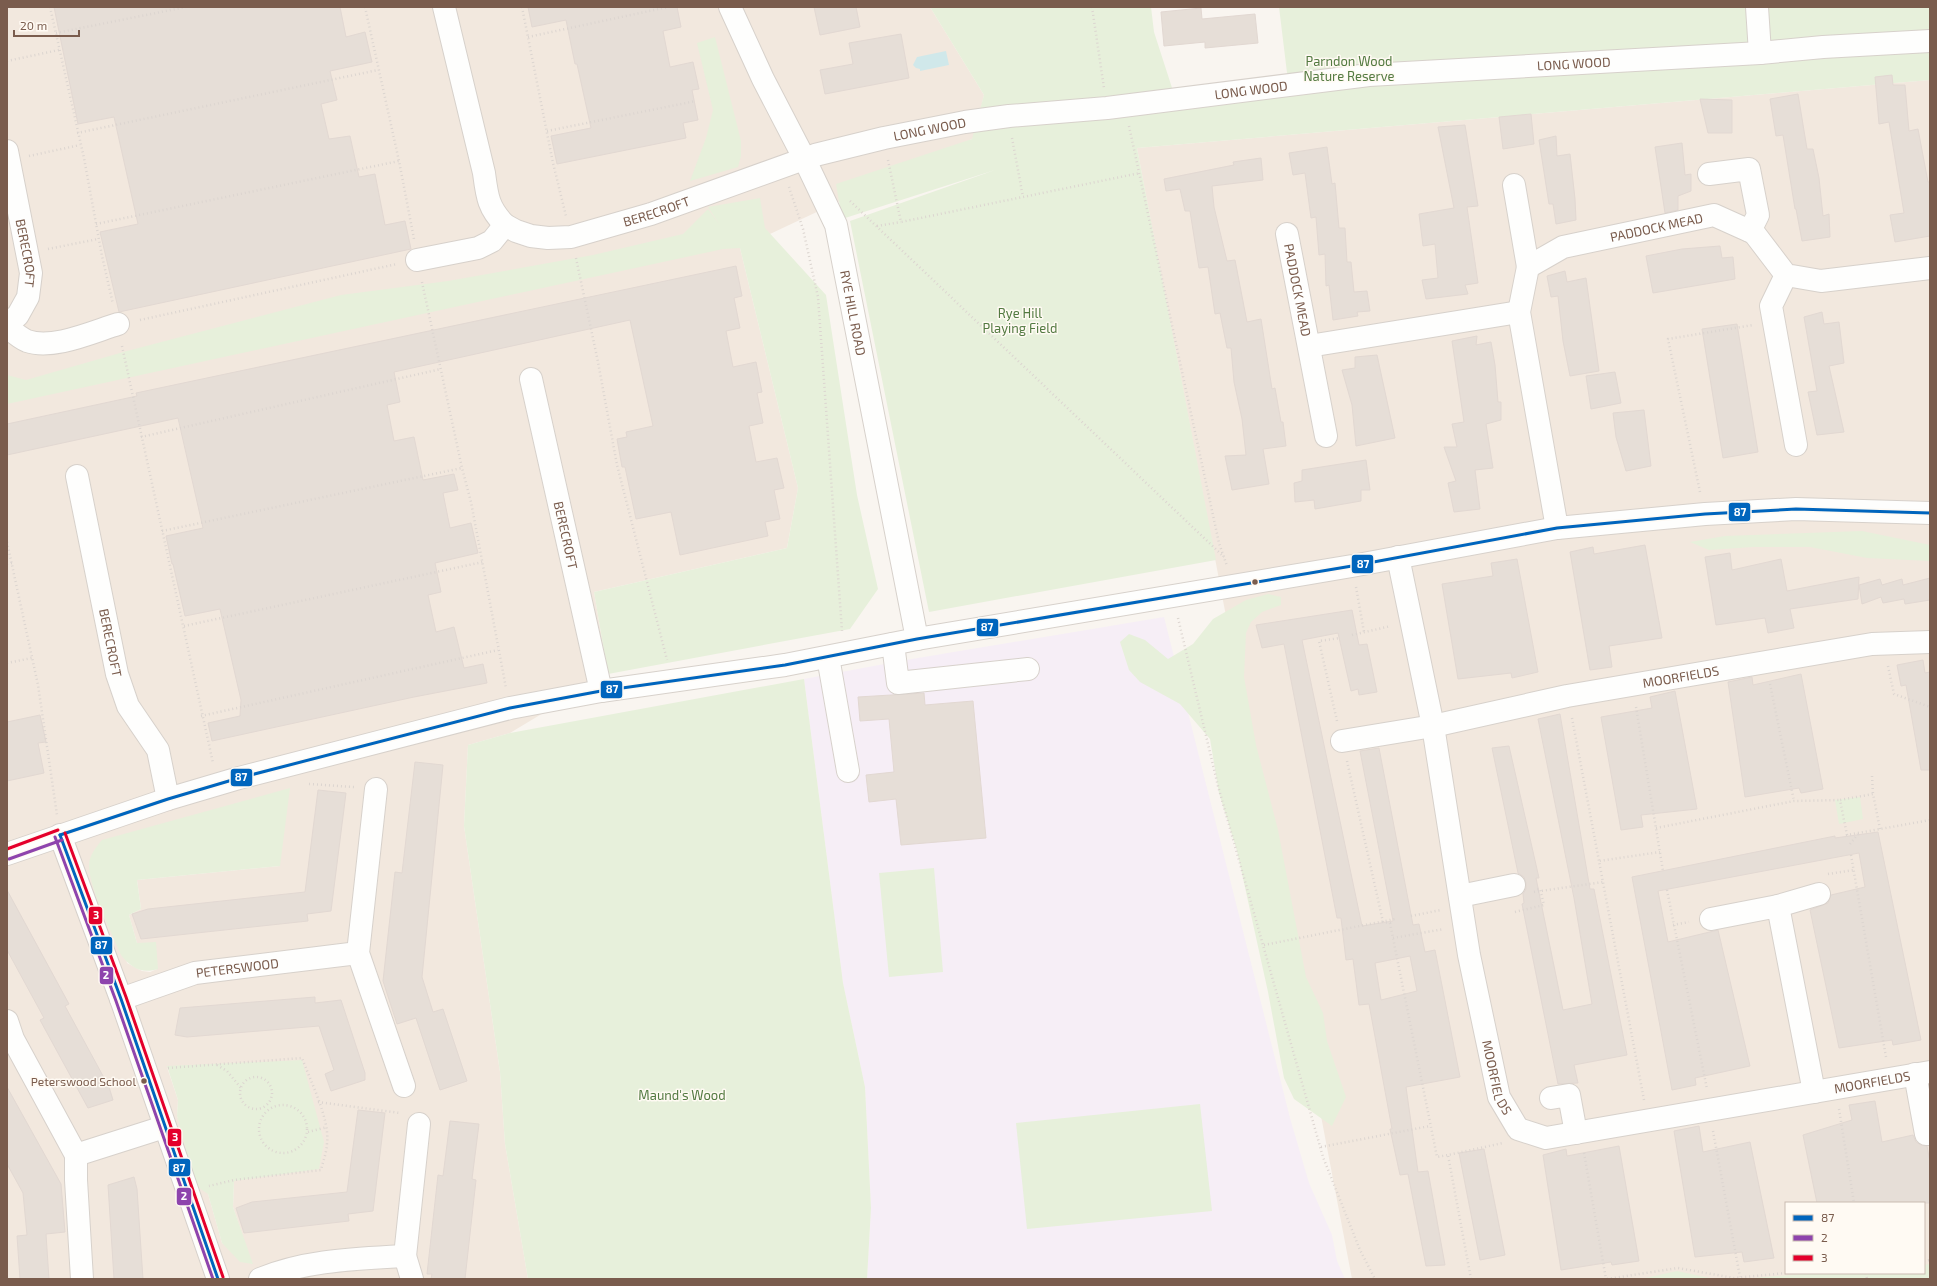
<svg xmlns="http://www.w3.org/2000/svg" width="1937" height="1286" viewBox="0 0 1937 1286" font-family="'Exo 2',sans-serif">
<style>
.residential{fill:#f2e8de;fill-rule:evenodd}
.education{fill:#f6eef6}
.green{fill:#e7f0db}
.water{fill:#d0e8ea}
.building{fill:#e6ded7;stroke:#e2d8d2;fill-rule:evenodd}
.lines{fill:none;stroke-linecap:round;stroke-linejoin:round}
.minor-casing{stroke:#d7d1cb;stroke-width:24}
.path{stroke:#dcd5d0;stroke-width:2.5;stroke-dasharray:1 3;stroke-linecap:butt}
.minor{stroke:#fefefd;stroke-width:22}
.bus-1-casing{stroke:#fffaf3;stroke-width:6}
.bus-2-casing{stroke:#fffaf3;stroke-width:6}
.bus-3-casing{stroke:#fffaf3;stroke-width:6}
.bus-1{stroke:#0065bd;stroke-width:3}
.bus-2{stroke:#8e44ad;stroke-width:3}
.bus-3{stroke:#e4002b;stroke-width:3}
.bus-dot{fill:#7a5c4d;stroke:#fffaf3;stroke-width:1.5}
.labels{text-anchor:middle;stroke-width:3;stroke-linejoin:round;paint-order:stroke}
.bus-label{font-size:12px;fill:#7a5c4d;stroke:#fffaf3;text-anchor:end}
.park-label{font-size:13px;fill:#537a41;stroke:#fffaf3}
.street-label{font-size:13px;fill:#7a5c4d;stroke:#fffaf3}
.line-badge{stroke:#fffaf3;stroke-width:1.5}
.badge-label{font-size:11px;text-anchor:middle;font-weight:bold;fill:#fff}
</style>
<rect width="100%" height="100%" fill="#f9f5f0"/>
<g class="residential">
<path d="M7,7H930L984,95L974,138L740,248L798,488L787,548L594,592L608,674L510,733L468,745L464,826L500,1072L505,1144L528,1279H7ZM102,840L280,866L137,880L141,909L129,915L137,943L157,969L150,972L142,971L127,963ZM167,1067L234,1181L233,1207L252,1264L222,1243L208,1194L177,1116L178,1100Z"/>
<path d="M1930,80V1279H1352L1137,148ZM1786,1203H1924V1273H1786Z"/>
</g>
<polygon class="education" points="1164,617 1290,1118 1309,1183 1332,1235 1337,1261 1345,1279 867,1279 871,1208 865,1087 843,983 804,679 906,660"/>
<g class="green">
<polygon points="930,7 1151,7 1154,32 1174,94 1288,81 1279,7 1930,7 1930,80 1137,148 1216,560 929,612 850,221 995,170 842,219 836,184 972,139 984,95"/>
<polygon points="715,37 741,141 741,156 738,167 690,181 706,138 713,110 697,43"/>
<polygon points="760,198 765,228 826,295 857,495 878,589 850,629 608,674 594,592 787,548 798,488 740,248 723,249 7,404 7,375 26,380 127,351 341,295 448,281 593,255 683,234 708,209 720,225 708,207"/>
<polygon points="1862,531 1930,545 1930,561 1867,558 1810,547 1753,547 1709,550 1690,542 1725,536"/>
<polygon points="1268,594 1281,597 1281,605 1262,612 1251,622 1246,633 1244,677 1256,745 1278,830 1306,977 1323,1013 1327,1041 1346,1097 1332,1126 1294,1099 1284,1078 1268,992 1237,851 1219,793 1210,739 1180,704 1140,682 1129,670 1120,642 1129,634 1145,640 1168,659 1193,644 1213,619 1246,600"/>
<polygon points="804,679 843,983 865,1087 871,1208 867,1279 528,1279 505,1144 500,1072 464,826 468,745 510,733"/>
<path d="M290,788L280,866L137,880L141,909L129,915L137,943L156,942L158,969C142,974 131,968 121,955C112,933 90,890 89,867C88,857 96,847 102,840Z"/>
<polygon points="1860,797 1863,819 1839,824 1835,800"/>
<polygon points="934,868 943,972 889,977 879,873"/>
<polygon points="302,1060 324,1142 319,1169 234,1181 233,1207 253,1264 240,1262 222,1243 208,1194 196,1186 177,1116 178,1100 167,1066"/>
<polygon points="1200,1104 1212,1211 1027,1229 1016,1123"/>
<polygon points="1930,1264 1930,1279 1742,1279 1813,1273 1924,1273 1924,1265"/>
<polygon points="1677,1271 1714,1279 1641,1279"/>
</g>
<polygon class="water" points="946,51 949,65 920,71 920,69 916,68 913,65 917,57"/>
<g class="building">
<polygon points="54,7 340,7 346,37 365,32 372,62 330,71 337,100 321,104 329,139 350,136 359,177 375,174 385,225 405,221 411,249 119,312 100,232 138,224 114,117 78,124"/>
<polygon points="528,7 677,7 681,27 663,31 670,67 693,62 699,89 692,90 698,120 683,123 686,138 557,164 551,136 591,128 577,64 575,64 566,20 532,27"/>
<polygon points="814,7 856,7 860,27 820,35"/>
<polygon points="1201,8 1202,19 1255,14 1258,43 1205,48 1205,42 1164,46 1161,12"/>
<polygon points="901,34 909,78 825,94 820,70 853,64 849,43"/>
<polygon points="1892,75 1893,85 1905,85 1909,131 1918,129 1928,182 1930,182 1930,236 1895,242 1890,215 1904,213 1889,122 1879,124 1875,77"/>
<polygon points="1798,94 1807,149 1813,149 1819,178 1823,216 1829,214 1830,237 1802,241 1796,209 1795,209 1783,135 1776,136 1770,99"/>
<polygon points="1700,99 1732,100 1732,133 1708,133"/>
<polygon points="1531,114 1534,144 1503,149 1499,117"/>
<polygon points="1465,125 1478,206 1467,207 1478,283 1465,285 1468,294 1426,299 1422,280 1438,278 1435,244 1423,246 1419,214 1454,208 1438,127"/>
<polygon points="1556,136 1557,156 1570,154 1575,199 1576,220 1556,224 1553,204 1549,204 1539,140"/>
<polygon points="1682,143 1685,175 1691,174 1691,191 1678,196 1678,210 1665,213 1655,147"/>
<polygon points="1327,147 1332,184 1335,183 1339,228 1345,228 1347,262 1351,262 1354,292 1367,291 1370,311 1357,312 1358,316 1333,320 1329,285 1326,286 1325,254 1319,255 1316,217 1311,218 1305,173 1293,175 1289,153"/>
<polygon points="1261,158 1263,180 1212,186 1214,207 1227,261 1235,260 1247,322 1261,319 1272,389 1275,388 1281,422 1283,422 1286,446 1263,449 1269,484 1232,490 1225,456 1246,455 1242,419 1234,382 1231,348 1227,348 1220,313 1215,314 1208,267 1199,268 1190,211 1185,211 1180,189 1166,191 1164,179 1234,165 1233,162"/>
<polygon points="1720,246 1722,258 1733,257 1735,279 1653,293 1646,256 1682,249"/>
<polygon points="736,266 742,296 734,298 740,328 726,331 733,367 756,362 762,392 757,393 763,423 749,426 756,462 777,458 784,488 774,490 780,519 765,522 768,536 680,555 671,512 636,519 625,467 622,467 617,439 627,437 626,432 653,426 630,320 394,372 400,402 387,405 394,441 414,437 423,480 454,474 458,490 443,493 450,528 471,523 478,553 435,563 441,592 428,595 436,632 454,627 464,668 483,664 487,683 414,697 212,741 208,723 240,716 241,700 220,609 185,616 173,564 172,564 166,536 203,528 178,418 7,455 7,424 137,396 136,393"/>
<polygon points="1565,271 1567,282 1586,278 1599,371 1570,376 1563,341 1558,296 1551,297 1547,276"/>
<polygon points="1822,312 1824,324 1839,322 1844,363 1829,366 1844,432 1817,435 1808,392 1817,391 1804,317"/>
<polygon points="1737,324 1758,452 1723,458 1702,329"/>
<polygon points="1477,336 1476,345 1491,342 1495,365 1498,402 1501,402 1501,420 1486,424 1493,468 1475,470 1480,509 1454,512 1448,483 1456,481 1444,447 1457,447 1452,424 1464,422 1452,341"/>
<polygon points="1377,355 1395,438 1356,446 1352,405 1342,370 1355,368 1355,357"/>
<polygon points="1615,372 1621,403 1591,409 1586,376"/>
<polygon points="1644,410 1651,466 1626,471 1616,437 1613,413"/>
<polygon points="1366,460 1370,490 1361,490 1361,501 1315,509 1314,500 1295,502 1294,483 1302,481 1302,470"/>
<polygon points="1645,545 1662,638 1609,646 1612,667 1590,670 1570,552 1593,547 1594,554"/>
<polygon points="1730,553 1732,570 1781,559 1787,591 1859,577 1858,599 1790,609 1794,628 1768,633 1765,618 1716,625 1705,557"/>
<polygon points="1517,559 1538,672 1512,678 1511,673 1458,679 1442,584 1493,576 1491,563"/>
<polygon points="1930,578 1930,600 1905,604 1904,599 1883,603 1881,597 1862,604 1859,585 1880,579 1882,585 1902,579 1903,585"/>
<path d="M1352,610L1359,645L1367,644L1377,692L1359,695L1358,689L1351,691L1338,633L1302,640L1362,926L1393,921L1360,751L1379,748L1413,925L1419,924L1425,952L1435,950L1460,1077L1406,1087L1418,1172L1428,1171L1445,1265L1426,1266L1408,1174L1400,1175L1390,1129H1392L1369,1004L1359,1005L1353,959L1346,960L1341,918H1337L1284,644L1262,648L1256,625ZM1410,956L1417,991L1381,1000L1375,963Z"/>
<polygon points="1923,660 1925,673 1930,672 1930,770 1921,770 1906,685 1901,686 1897,665"/>
<polygon points="1801,674 1823,789 1801,793 1799,788 1745,797 1728,682 1752,677 1753,685"/>
<polygon points="1675,691 1697,809 1641,815 1643,827 1621,830 1601,717 1652,708 1650,697"/>
<polygon points="924,693 925,705 973,701 986,838 901,845 896,799 869,802 866,775 894,772 889,719 860,721 858,697"/>
<polygon points="1560,714 1590,889 1594,889 1627,1055 1574,1065 1578,1083 1558,1084 1522,904 1524,903 1523,894 1526,889 1526,883 1524,877 1518,873 1492,748 1509,746 1539,878 1536,878 1563,1010 1592,1004 1574,898 1538,719"/>
<polygon points="40,715 46,742 38,743 44,773 7,781 7,722"/>
<polygon points="415,762 443,765 422,977 433,1012 443,1009 467,1081 440,1090 416,1018 397,1024 383,981 395,872 402,873"/>
<polygon points="318,790 346,793 331,911 307,914 308,921 141,939 132,914 148,909 305,892"/>
<polygon points="1878,832 1921,1040 1893,1045 1892,1040 1839,1048 1810,910 1828,903 1831,895 1865,887 1859,853 1658,891 1668,942 1718,930 1750,1066 1695,1078 1696,1085 1672,1090 1632,877 1835,836 1835,838"/>
<polygon points="7,890 69,1004 65,1006 109,1087 113,1100 88,1108 40,1020 44,1018 7,950"/>
<polygon points="315,997 315,1003 341,1000 365,1073 365,1080 331,1091 325,1074 334,1070 319,1026 187,1037 175,1035 180,1008"/>
<polygon points="7,1087 61,1184 65,1232 46,1234 49,1279 20,1279 17,1236 27,1235 23,1193 7,1164"/>
<polygon points="1875,1101 1882,1142 1913,1135 1916,1142 1921,1145 1927,1146 1930,1162 1930,1203 1817,1203 1803,1135 1852,1120 1849,1105"/>
<polygon points="358,1110 385,1113 373,1211 348,1214 349,1221 244,1233 236,1208 252,1202 347,1192"/>
<polygon points="450,1121 479,1124 472,1179 476,1180 465,1279 431,1279 432,1274 427,1274 438,1175 443,1176"/>
<polygon points="1699,1126 1703,1152 1750,1142 1774,1258 1744,1262 1742,1252 1695,1257 1674,1131"/>
<polygon points="1619,1146 1639,1261 1612,1265 1611,1262 1561,1270 1543,1155 1566,1149 1567,1156"/>
<polygon points="1484,1149 1505,1255 1480,1260 1459,1153"/>
<polygon points="134,1177 137,1189 143,1279 114,1279 108,1185"/>
</g>
<g class="lines">
<g class="minor-casing">
<g id="minor">
<path d="M444,7L484,173C487,196 488,208 505,225"/>
<path id="s1" d="M730,7L763,79L804,158L836,225L917,639"/>
<polyline points="1757,7 1760,53"/>
<path id="s2" d="M7,151L31,273L28,297L18,315L7,325"/>
<polyline points="1709,174 1749,169 1758,215 1750,231"/>
<polyline points="1514,185 1528,267"/>
<path id="s3" d="M1287,234L1326,436"/>
<path id="s4" d="M417,260L478,248L492,241L505,225L516,231L531,236L548,238L571,237L651,214L815,155L884,138L965,122L1009,116L1107,108L1369,75L1760,53L1823,47L1930,41"/>
<polyline points="1786,275 1771,306 1796,445"/>
<path d="M7,327C13,332 20,338 27,341C53,350 92,332 118,324"/>
<polyline points="1309,346 1519,312"/>
<path id="s5" d="M531,379L601,691"/>
<path id="s6" d="M77,476L117,674L128,706L158,750L168,799"/>
<path id="s7" d="M1557,528L1519,312L1528,267L1563,247L1714,215L1754,233L1786,275L1821,281L1930,268"/>
<path id="s8" d="M1398,557L1433,726L1469,955L1499,1097L1518,1129L1546,1138L1930,1072"/>
<polyline points="893,644 898,683 1028,669"/>
<polyline points="828,657 848,771"/>
<path id="s9" d="M1342,741L1433,726L1567,696L1872,644L1930,642"/>
<polyline points="376,789 358,953 404,1086"/>
<polyline points="60,835 121,999 218,1279"/>
<polyline points="7,854 168,799 239,778 510,708 601,691 785,665 917,639 1352,566 1557,528 1705,514 1796,509 1930,513"/>
<polyline points="1460,896 1514,885"/>
<polyline points="1778,906 1819,894"/>
<polyline points="1711,919 1778,906 1814,1092"/>
<path id="s10" d="M121,999L195,973L358,953"/>
<polyline points="7,1021 13,1039 76,1155 76,1180 82,1279"/>
<polyline points="1915,1074 1926,1134 1930,1134"/>
<polyline points="1551,1098 1569,1095 1576,1133"/>
<polyline points="76,1155 164,1127"/>
<polyline points="405,1256 419,1124"/>
<path d="M260,1279C306,1260 355,1259 405,1256L412,1279"/>
</g>
</g>
<g class="path">
<polyline points="50,7 84,158 102,256 113,304"/>
<polyline points="365,7 399,161 414,239"/>
<polyline points="522,7 553,163 566,216"/>
<polyline points="1092,7 1104,88"/>
<polyline points="56,33 186,7"/>
<polyline points="528,37 668,7"/>
<polyline points="7,61 59,50"/>
<polyline points="1129,126 1219,543 1227,566"/>
<polyline points="547,131 696,101"/>
<polyline points="77,133 378,70"/>
<polyline points="1012,138 1023,197"/>
<polyline points="29,156 80,145"/>
<polyline points="888,160 901,222 1140,173"/>
<polyline points="789,187 803,229 818,297 842,631"/>
<polyline points="850,201 1224,557"/>
<polyline points="96,224 399,161"/>
<polyline points="877,226 901,222"/>
<polyline points="48,249 98,239"/>
<polyline points="576,258 598,362 617,465 667,660"/>
<polyline points="422,282 462,468 471,502 506,688"/>
<polyline points="140,320 397,264"/>
<polyline points="122,346 213,763"/>
<polyline points="141,437 441,369"/>
<polyline points="1700,492 1668,339 1753,325"/>
<polyline points="162,531 462,468"/>
<polyline points="7,542 38,685 57,815"/>
<polyline points="7,564 12,563"/>
<polyline points="1356,587 1364,632"/>
<polyline points="1178,618 1218,786 1323,1157 1360,1250 1375,1279"/>
<polyline points="184,626 483,562"/>
<polyline points="1352,635 1391,626"/>
<polyline points="7,663 32,658"/>
<polyline points="1888,666 1894,694 1930,707"/>
<polyline points="1770,684 1794,801"/>
<polyline points="1636,707 1663,871"/>
<polyline points="201,716 498,650"/>
<polyline points="1572,718 1599,861"/>
<polyline points="1337,721 1319,641 1340,638"/>
<polyline points="1347,761 1383,922 1390,923 1437,1157 1448,1155"/>
<polyline points="1872,776 1873,794"/>
<polyline points="309,784 354,787"/>
<polyline points="1656,828 1794,801 1840,800"/>
<polyline points="1880,829 1873,794 1840,800 1847,835 1930,820"/>
<polyline points="1850,844 1858,834"/>
<polyline points="1851,855 1886,1057"/>
<polyline points="1828,874 1854,870"/>
<polyline points="1667,890 1707,1089"/>
<polyline points="1534,892 1603,882"/>
<polyline points="1515,912 1544,905 1540,889 1536,889"/>
<polyline points="1411,916 1441,910"/>
<polyline points="1673,925 1689,922"/>
<polyline points="1393,938 1444,929"/>
<polyline points="1264,945 1395,919"/>
<polyline points="217,1065 227,1071 241,1088"/>
<path d="M168,1068L302,1058C310,1080 330,1120 327,1142C327,1152 323,1161 321,1170L234,1180L209,1186"/>
<circle cx="256" cy="1093" r="16"/>
<polyline points="1644,1100 1599,861 1660,852"/>
<polyline points="318,1102 400,1113"/>
<circle cx="283" cy="1129" r="24"/>
<polyline points="1839,1109 1854,1203"/>
<polyline points="1713,1131 1740,1277"/>
<polyline points="308,1132 327,1127"/>
<polyline points="1321,1147 1430,1126"/>
<polyline points="1584,1153 1606,1279"/>
<polyline points="1924,1261 1930,1260"/>
<polyline points="1866,1273 1867,1279"/>
<polyline points="1471,1279 1448,1155 1503,1143"/>
<polyline points="1607,1279 1678,1268 1734,1278 1786,1273"/>
</g>
<use href="#minor" class="minor"/>
<g class="bus-1-casing">
<g id="bus-1">
<polyline points="60,835 168,799 239,778 510,708 601,691 785,665 917,639 1352,566 1557,528 1705,514 1796,509 1930,513"/>
<polyline points="60,835 121,999 218,1279"/>
</g>
</g>
<g class="bus-2-casing">
<g id="bus-2">
<polyline points="55,837 116,1001 213,1279"/>
<polyline points="9,859 62,840"/>
</g>
</g>
<g class="bus-3-casing">
<g id="bus-3">
<polyline points="65,833 126,997 223,1277"/>
<polyline points="7,849 58,830"/>
</g>
</g>
<use href="#bus-1" class="bus-1"/>
<use href="#bus-2" class="bus-2"/>
<use href="#bus-3" class="bus-3"/>
</g>
<g class="bus-dot">
<circle cx="1255" cy="582" r="3.5"/>
<circle cx="144" cy="1081" r="3.5"/>
</g>
<g class="labels">
<g class="bus-label">
<text x="136" y="1086">Peterswood School</text>
</g>
<g class="park-label">
<text x="1349" y="66">Parndon Wood<tspan x="1349" dy="15">Nature Reserve</tspan></text>
<text x="1020" y="318">Rye Hill<tspan x="1020" dy="15">Playing Field</tspan></text>
<text x="682" y="1100">Maund's Wood</text>
</g>
<g class="street-label">
<text dy="5" stroke="none"><textPath href="#s4" startOffset="1190">LONG WOOD</textPath></text>
<text dy="5" stroke="none"><textPath href="#s4" startOffset="866">LONG WOOD</textPath></text>
<text dy="5" stroke="none"><textPath href="#s4" startOffset="542">LONG WOOD</textPath></text>
<text dy="5" stroke="none"><textPath href="#s4" startOffset="256">BERECROFT</textPath></text>
<text dy="5" stroke="none"><textPath href="#s7" startOffset="401">PADDOCK MEAD</textPath></text>
<text dy="5" stroke="none"><textPath href="#s2" startOffset="104">BERECROFT</textPath></text>
<text dy="5" stroke="none"><textPath href="#s3" startOffset="57">PADDOCK MEAD</textPath></text>
<text dy="5" stroke="none"><textPath href="#s1" startOffset="332">RYE HILL ROAD</textPath></text>
<text dy="5" stroke="none"><textPath href="#s5" startOffset="160">BERECROFT</textPath></text>
<text dy="5" stroke="none"><textPath href="#s6" startOffset="170">BERECROFT</textPath></text>
<text dy="5" stroke="none"><textPath href="#s9" startOffset="345">MOORFIELDS</textPath></text>
<text dy="5" stroke="none"><textPath href="#s10" startOffset="121">PETERSWOOD</textPath></text>
<text dy="5" stroke="none"><textPath href="#s8" startOffset="530">MOORFIELDS</textPath></text>
<text dy="5" stroke="none"><textPath href="#s8" startOffset="947">MOORFIELDS</textPath></text>
</g>
</g>
<g class="line-badge">
<rect x="1728" y="502" width="23" height="20" rx="4" fill="#0065bd"/>
<rect x="1351" y="554" width="23" height="20" rx="4" fill="#0065bd"/>
<rect x="976" y="618" width="23" height="19" rx="4" fill="#0065bd"/>
<rect x="600" y="680" width="23" height="19" rx="4" fill="#0065bd"/>
<rect x="230" y="768" width="23" height="19" rx="4" fill="#0065bd"/>
<rect x="88" y="906" width="15" height="19" rx="4" fill="#e4002b"/>
<rect x="90" y="936" width="23" height="19" rx="4" fill="#0065bd"/>
<rect x="99" y="966" width="15" height="19" rx="4" fill="#8e44ad"/>
<rect x="167" y="1128" width="15" height="19" rx="4" fill="#e4002b"/>
<rect x="168" y="1158" width="23" height="19" rx="4" fill="#0065bd"/>
<rect x="176" y="1187" width="16" height="19" rx="4" fill="#8e44ad"/>
</g>
<g class="badge-label">
<text x="1740" y="516">87</text>
<text x="1363" y="568">87</text>
<text x="987" y="631">87</text>
<text x="612" y="693">87</text>
<text x="241" y="781">87</text>
<text x="96" y="919">3</text>
<text x="101" y="949">87</text>
<text x="106" y="979">2</text>
<text x="175" y="1141">3</text>
<text x="179" y="1172">87</text>
<text x="184" y="1200">2</text>
</g>
<rect width="1937" height="1286" fill="none" stroke="#7a5c4d" stroke-width="16"/>
<rect x="1785" y="1202" width="140" height="72" fill="#fffaf3" stroke="#cabbb1"/>
<rect x="1793" y="1215" width="20" height="6" fill="#0065bd" stroke="#cabbb1"/>
<text x="1821" y="1222" font-size="12" fill="#7a5c4d">87</text>
<rect x="1793" y="1235" width="20" height="6" fill="#8e44ad" stroke="#cabbb1"/>
<text x="1821" y="1242" font-size="12" fill="#7a5c4d">2</text>
<rect x="1793" y="1255" width="20" height="6" fill="#e4002b" stroke="#cabbb1"/>
<text x="1821" y="1262" font-size="12" fill="#7a5c4d">3</text>
<path d="M14 30v6h65v-6" fill="none" stroke="#7a5c4d" stroke-width="2"/>
<text x="20" y="30" font-size="12" fill="#7a5c4d" stroke="#fffaf3" stroke-width="3" paint-order="stroke">20 m</text>
</svg>
